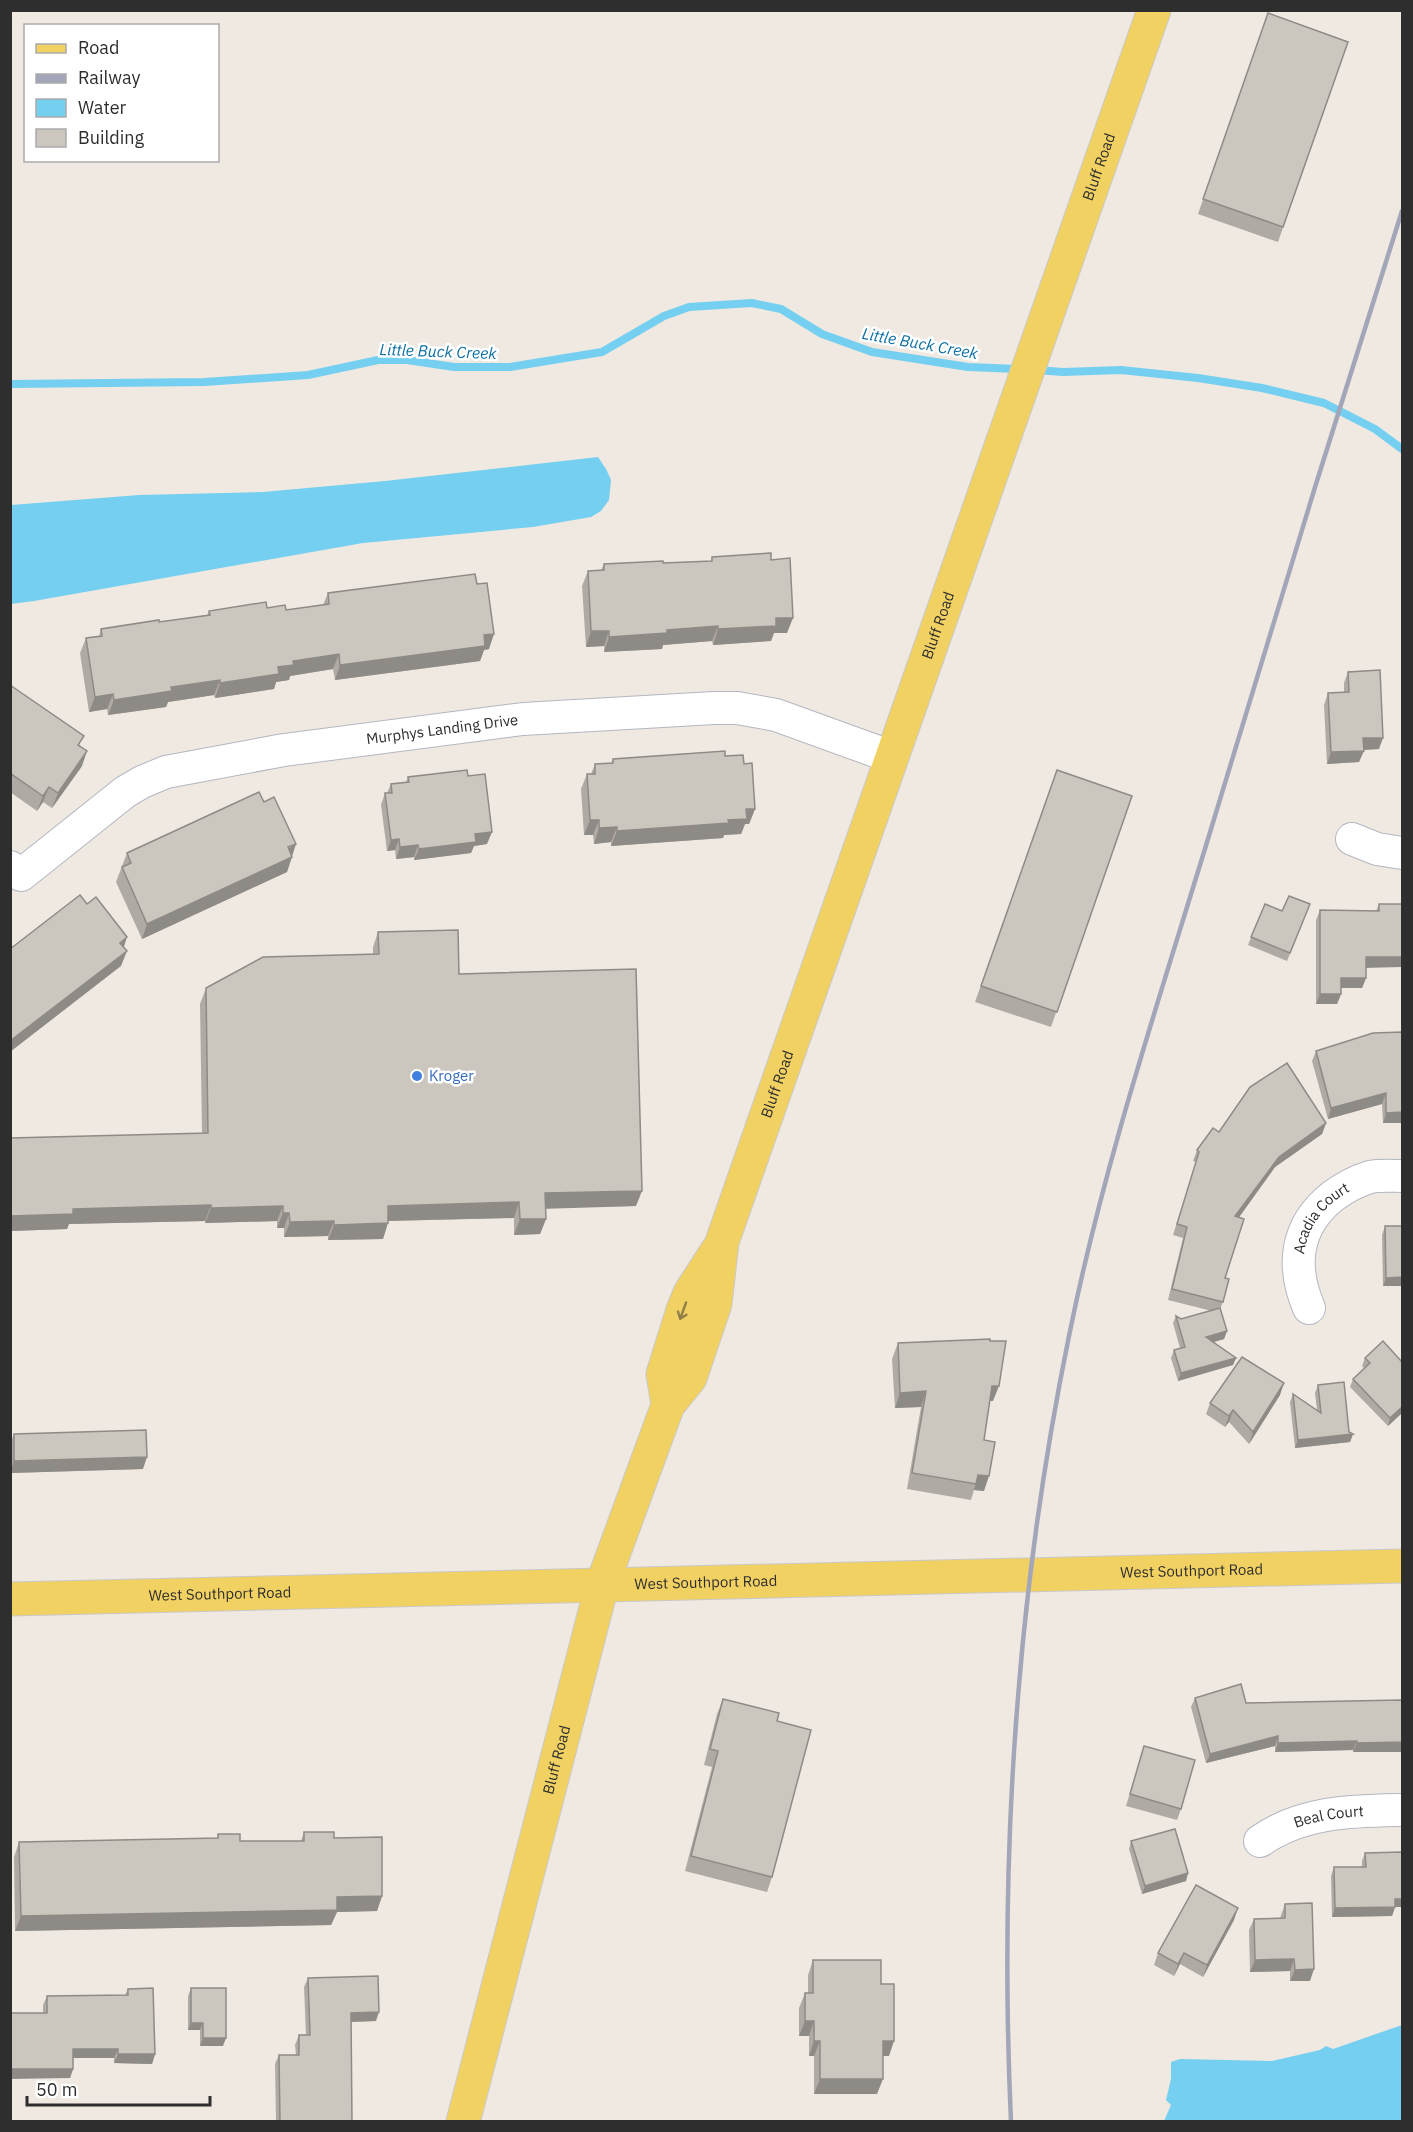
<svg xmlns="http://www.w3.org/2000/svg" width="1413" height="2132" viewBox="0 0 1413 2132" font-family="'IBM Plex Sans',sans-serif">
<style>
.water{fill:#75cff0}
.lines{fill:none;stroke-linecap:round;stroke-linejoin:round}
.stream{stroke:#75cff0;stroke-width:8}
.minor-casing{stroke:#b4b7c1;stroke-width:34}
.major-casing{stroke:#c9c9c9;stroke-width:35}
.minor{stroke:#fff;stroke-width:32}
.major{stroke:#f2d163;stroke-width:33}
.rail{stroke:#a3a6b8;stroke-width:4.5}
.wall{fill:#afaba4}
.shaded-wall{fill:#8e8b86}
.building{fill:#cbc7bf;stroke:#8e8b86;stroke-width:1.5}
.oneway{stroke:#908048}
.shop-dot{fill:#3f7fe0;stroke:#fff;stroke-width:2}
.labels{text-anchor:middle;stroke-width:5;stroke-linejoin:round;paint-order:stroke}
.street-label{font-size:15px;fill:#2e2e2e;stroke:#fff}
.shop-label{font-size:15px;fill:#366cbe;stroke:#fff;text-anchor:start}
.water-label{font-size:16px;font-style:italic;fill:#0d6fa3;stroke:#fff}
</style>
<rect width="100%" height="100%" fill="#efe9e1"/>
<g class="water">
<polygon points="598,457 606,469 611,480 609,500 601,511 591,517 533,527 363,543 34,601 11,604 11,505 139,495 263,492 385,481"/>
<polygon points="1402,2025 1402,2121 1164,2121 1171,2105 1166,2100 1171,2079 1171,2062 1180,2059 1272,2061 1320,2050 1326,2046 1333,2049"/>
</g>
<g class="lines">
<g class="stream">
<polyline points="1036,370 1063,372 1121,370 1198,378 1262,388 1324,403 1375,429 1402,449"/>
<polyline points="10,384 204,382 308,375 378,360 407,360 454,367 510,367 602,352 664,316 689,307 752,303 781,309 822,334 872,352 968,367 1021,369"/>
</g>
<g class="minor-casing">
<g id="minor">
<polyline points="1352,839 1377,849 1402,853"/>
<path id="s1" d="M10,867L21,875L125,792L142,782L166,772L284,750L523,719L714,708H737L776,715L892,757"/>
<path id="s2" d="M1309,1308C1291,1266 1295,1226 1333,1196C1344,1188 1357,1181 1370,1177C1381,1175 1392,1176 1402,1176"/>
<path id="s3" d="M1260,1841C1303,1811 1352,1811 1402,1810"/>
</g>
</g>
<g class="major-casing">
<g id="major">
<polyline points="668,1405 663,1374 683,1310 690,1293 717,1251"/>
<path id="s4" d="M10,1599L1402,1566"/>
<path id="s5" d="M463,2122L602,1585L668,1405L690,1378L715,1304L722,1242L1154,10"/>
</g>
</g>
<use href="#minor" class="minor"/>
<use href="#major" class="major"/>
<path class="rail" d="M1011,2122C999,1858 1016,1595 1069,1336C1102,1172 1155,1012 1204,852C1242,729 1278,606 1316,484C1344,393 1374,302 1402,211"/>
</g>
<g class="wall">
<polygon points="1268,13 1348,42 1278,242 1198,214"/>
<polygon points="712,557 771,560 787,633 774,633 771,641 713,645 712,641 663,645 662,649 604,652 604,646 586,647 582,586 588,571 601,570 604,564 663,563 711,561"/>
<polygon points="477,584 489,649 484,650 480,661 335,680 333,669 290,676 289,680 276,682 274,689 215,698 214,695 168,702 166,707 108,715 107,709 89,712 80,653 86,638 99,636 101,629 159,622 207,616 209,611 267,608 286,610 323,605 328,593"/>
<polygon points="1348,672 1379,749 1363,750 1359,762 1327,764 1324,705 1328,693 1344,692 1344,683"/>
<polygon points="10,685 81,746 82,766 52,808 43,802 37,811 10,792"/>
<polygon points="725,756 744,764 755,809 749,824 745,824 741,834 724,835 723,838 611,846 611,842 594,844 593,835 584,835 581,789 587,774 591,774 595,764 611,763 613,759"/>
<polygon points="1057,770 1132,796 1051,1027 975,1002"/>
<polygon points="468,776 487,844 474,846 471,853 414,860 414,857 396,859 395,850 387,851 381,805 385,793 387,793 391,784 406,782 408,777"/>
<polygon points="127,853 291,855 292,857 287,872 142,939 116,882"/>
<polygon points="1265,904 1282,911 1310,904 1287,961 1248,945"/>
<polygon points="1379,904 1402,904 1366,968 1366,978 1362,988 1341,988 1341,994 1337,1004 1316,1004 1316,920 1320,910 1376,911"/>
<polygon points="378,932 459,974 636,1206 546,1208 546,1219 540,1234 514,1235 514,1218 388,1221 383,1239 328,1240 328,1236 284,1237 284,1228 277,1228 277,1221 205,1223 205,1221 69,1224 67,1229 10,1231 10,1138 202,1133 200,1004 206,988 373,954 373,947"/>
<polygon points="1402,1032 1402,1123 1383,1123 1382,1104 1328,1119 1312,1061 1316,1051"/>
<polygon points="1326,1123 1322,1134 1275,1167 1239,1217 1225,1278 1223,1302 1220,1309 1227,1331 1224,1339 1213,1342 1236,1358 1233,1365 1178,1381 1171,1358 1174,1350 1180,1348 1173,1323 1176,1316 1181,1319 1212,1311 1168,1300 1183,1238 1173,1235 1196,1162 1193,1161 1197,1150 1219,1132"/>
<polygon points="1385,1226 1402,1286 1383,1286 1382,1235"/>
<polygon points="898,1343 993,1401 990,1401 984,1440 984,1491 974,1490 971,1500 907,1489 921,1407 895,1408 892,1359"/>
<polygon points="1365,1358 1402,1362 1402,1413 1388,1426 1350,1387 1353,1379 1364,1368 1362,1366"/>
<polygon points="1318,1385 1349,1432 1353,1434 1350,1442 1295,1448 1290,1402 1293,1394 1317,1410 1315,1393"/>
<polygon points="1280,1395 1249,1444 1229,1422 1225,1427 1206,1414 1210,1403"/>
<polygon points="14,1434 143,1469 10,1473 10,1443"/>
<polygon points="1195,1698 1246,1703 1402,1700 1402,1752 1353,1752 1353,1750 1275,1752 1275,1746 1206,1763 1191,1707"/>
<polygon points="723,1699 772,1877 767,1892 685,1871 712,1767 704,1765 717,1714"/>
<polygon points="1144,1746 1181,1809 1177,1820 1126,1806"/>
<polygon points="304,1832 334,1838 382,1896 377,1911 337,1912 331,1925 15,1931 14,1857 19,1842 217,1838 218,1834 240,1841 301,1841"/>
<polygon points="1131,1841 1188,1873 1186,1881 1142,1894 1129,1849"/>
<polygon points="1365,1853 1395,1907 1392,1916 1332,1917 1331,1876 1334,1867 1362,1867 1362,1861"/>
<polygon points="1285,1904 1310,1981 1290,1981 1290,1971 1250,1972 1249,1930 1254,1919 1280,1918"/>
<polygon points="1234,1920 1203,1977 1180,1964 1174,1976 1154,1965 1158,1953"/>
<polygon points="813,1960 881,1984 889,2056 883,2056 877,2094 814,2094 814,2056 809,2056 809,2036 799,2036 799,2008 805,1993 808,1993 808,1975"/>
<polygon points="308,1978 376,2021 351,2022 352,2121 276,2121 275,2064 279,2055 296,2055 295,2045 299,2035 306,2035 304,1987"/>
<polygon points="191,1988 223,2046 200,2046 200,2030 188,2030 188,1996"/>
<polygon points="128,1989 155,2054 152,2064 114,2063 114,2058 73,2058 73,2069 70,2078 43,2013 43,2005 47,1996 125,1995"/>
</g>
<g class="shaded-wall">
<polygon points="776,618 793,618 787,633 774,633 771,641 713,645 718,629"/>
<polygon points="718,626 712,641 663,645 662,649 604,652 609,637 667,630"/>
<polygon points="591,631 609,631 604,646 586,647"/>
<polygon points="494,634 489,649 484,650 480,661 335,680 340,665 484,635"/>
<polygon points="339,654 333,669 290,676 289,680 276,682 274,689 215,698 220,683 278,667 293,661"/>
<polygon points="220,680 214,695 168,702 166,707 108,715 114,700 171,687"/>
<polygon points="113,694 107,709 89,712 95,697"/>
<polygon points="1363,738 1383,738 1379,749 1359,750"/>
<polygon points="87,751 82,766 52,808 58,793"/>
<polygon points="1364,751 1359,762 1327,764 1331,752"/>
<polygon points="49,787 43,802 37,811 43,796"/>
<polygon points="746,809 755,809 749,824 745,824 741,834 724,835 723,838 611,846 617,831 728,820"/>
<polygon points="590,820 599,820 593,835 584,835"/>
<polygon points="617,827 611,842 594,844 599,828"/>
<polygon points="492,832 487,844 474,846 471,853 414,860 419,849 475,834"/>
<polygon points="399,839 395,850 387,851 391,840"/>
<polygon points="296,844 287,872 142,939 147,924"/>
<polygon points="418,845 414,857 396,859 400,847"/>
<polygon points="127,937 122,953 120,943"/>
<polygon points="127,951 121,966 10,1052 10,1041"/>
<polygon points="1366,957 1402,957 1402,967 1362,968"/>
<polygon points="1341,978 1366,978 1362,988 1337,988"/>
<polygon points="1320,994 1341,994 1337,1004 1316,1004"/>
<polygon points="1386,1093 1382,1104 1328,1119 1331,1108"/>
<polygon points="1402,1112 1402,1123 1383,1123 1386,1113"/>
<polygon points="1326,1123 1322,1134 1275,1167 1232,1227 1235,1216 1279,1157"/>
<polygon points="642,1191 636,1206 540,1209 545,1193"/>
<polygon points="519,1202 514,1218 382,1221 388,1206"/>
<polygon points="211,1205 205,1221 69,1224 67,1229 10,1231 10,1216 73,1209"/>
<polygon points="283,1206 277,1221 205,1223 211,1208"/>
<polygon points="283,1213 289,1213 284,1228 277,1228"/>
<polygon points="520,1219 546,1219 540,1234 514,1235"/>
<polygon points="334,1221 328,1236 284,1237 290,1222"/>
<polygon points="388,1223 383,1239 328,1240 334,1225"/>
<polygon points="1402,1277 1402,1286 1383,1286 1386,1278"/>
<polygon points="1227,1331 1224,1339 1204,1345 1206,1337"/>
<polygon points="1236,1358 1233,1365 1178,1381 1181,1373"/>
<polygon points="1284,1383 1280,1395 1249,1444 1253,1432"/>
<polygon points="992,1386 999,1386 993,1401 987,1401"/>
<polygon points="926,1391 921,1407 895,1408 900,1393"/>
<polygon points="1402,1407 1402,1413 1388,1426 1390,1418"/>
<polygon points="1233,1410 1229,1422 1225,1427 1229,1416"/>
<polygon points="1353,1434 1350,1442 1295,1448 1298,1440"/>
<polygon points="147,1457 143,1469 10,1473 14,1461"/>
<polygon points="978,1475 989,1476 984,1491 974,1490"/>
<polygon points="1278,1736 1275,1746 1206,1763 1210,1754"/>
<polygon points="1357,1741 1353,1750 1275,1752 1278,1743"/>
<polygon points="1402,1742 1402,1752 1353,1752 1357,1743"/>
<polygon points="1188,1873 1186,1881 1142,1894 1145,1886"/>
<polygon points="382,1896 377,1911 337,1912 331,1925 15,1931 21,1916 337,1897"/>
<polygon points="1395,1899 1402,1899 1402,1907 1395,1907 1392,1916 1332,1917 1335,1908"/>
<polygon points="1238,1908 1234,1920 1203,1977 1207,1965"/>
<polygon points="1184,1953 1180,1964 1174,1976 1178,1964"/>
<polygon points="1294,1959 1290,1971 1250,1972 1255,1960"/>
<polygon points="1314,1969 1310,1981 1290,1981 1295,1970"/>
<polygon points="379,2012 376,2021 347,2022 351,2013"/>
<polygon points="805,2021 814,2021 809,2036 799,2036"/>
<polygon points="191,2023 203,2023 200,2030 188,2030"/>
<polygon points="203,2038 226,2038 223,2046 200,2046"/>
<polygon points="814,2041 820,2041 814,2056 809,2056"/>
<polygon points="883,2041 894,2041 889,2056 877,2056"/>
<polygon points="73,2049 118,2049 114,2058 70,2058"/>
<polygon points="118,2054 155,2054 152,2064 114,2063"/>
<polygon points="10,2069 73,2069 70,2078 10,2079"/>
<polygon points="820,2079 883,2079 877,2094 814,2094"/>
</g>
<g class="building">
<polygon points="1268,13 1348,42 1283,227 1203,199"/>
<polygon points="771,553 771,560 790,558 793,618 776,618 776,626 718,629 718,626 667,630 667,633 609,637 609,631 591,631 588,571 604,570 604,564 663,561 663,563 712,561 712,557"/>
<polygon points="475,574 477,584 487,583 494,634 484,635 485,646 340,665 339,654 293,661 294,665 278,667 279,674 220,683 220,680 171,687 172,691 114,700 113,694 95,697 86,638 102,636 101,629 159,620 159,622 210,615 209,611 266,602 267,608 285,605 286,610 329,604 328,593"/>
<polygon points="1380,670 1383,738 1363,738 1364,751 1331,752 1328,693 1349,692 1348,672"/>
<polygon points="10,685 84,736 78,745 87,751 58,793 49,787 43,796 10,773"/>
<polygon points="725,751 725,756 743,755 744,764 752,763 755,809 746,809 747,819 728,820 729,823 617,831 617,827 599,828 599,820 590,820 587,774 595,774 595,764 613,763 613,759"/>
<polygon points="467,770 468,776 485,774 492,832 475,834 476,842 419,849 418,845 400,847 399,839 391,840 385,793 392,793 391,784 409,782 408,777"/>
<polygon points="1057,770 1132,796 1057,1012 981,986"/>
<polygon points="259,792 264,802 274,797 296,844 288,847 292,857 147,924 122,867 131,863 127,853"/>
<polygon points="80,895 87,904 96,897 127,937 120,943 127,951 10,1041 10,949"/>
<polygon points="1289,896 1310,904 1290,953 1251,937 1265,904 1282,911"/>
<polygon points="1379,904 1402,904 1402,957 1366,957 1366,978 1341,978 1341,994 1320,994 1320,910 1379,911"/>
<polygon points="458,930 459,974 636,969 642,1191 545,1193 546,1219 520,1219 519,1202 388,1206 388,1223 334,1225 334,1221 290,1222 289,1213 283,1213 283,1206 211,1208 211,1205 73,1209 73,1214 10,1216 10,1138 208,1133 206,988 263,957 379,954 378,932"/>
<polygon points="1402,1032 1402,1112 1386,1113 1386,1093 1331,1108 1316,1051 1373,1033"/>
<polygon points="1287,1063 1326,1123 1279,1157 1235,1216 1244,1219 1225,1278 1229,1279 1223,1302 1172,1289 1187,1227 1177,1224 1199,1152 1197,1150 1213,1128 1219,1132 1250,1087"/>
<polygon points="1385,1226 1402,1226 1402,1277 1386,1278"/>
<polygon points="1220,1308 1227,1331 1206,1337 1236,1358 1181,1373 1174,1350 1185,1347 1176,1316 1181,1319"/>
<polygon points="990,1339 990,1341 1006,1341 999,1386 992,1386 984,1440 995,1442 989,1476 978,1475 976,1484 912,1473 926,1391 900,1393 898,1343"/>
<polygon points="1383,1341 1402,1362 1402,1407 1390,1418 1353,1379 1370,1363 1365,1358"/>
<polygon points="1242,1357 1284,1383 1253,1432 1233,1410 1229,1416 1210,1403"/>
<polygon points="1344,1382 1349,1432 1353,1434 1298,1440 1293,1394 1321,1413 1318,1385"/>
<polygon points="146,1430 147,1457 14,1461 14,1434"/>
<polygon points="1241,1684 1246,1703 1402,1700 1402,1742 1357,1743 1357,1741 1278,1743 1278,1736 1210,1754 1195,1698"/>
<polygon points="723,1699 779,1713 777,1721 811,1730 772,1877 691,1856 718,1751 710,1749"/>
<polygon points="1144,1746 1195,1760 1181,1809 1130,1794"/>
<polygon points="1175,1829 1188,1873 1145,1886 1131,1841"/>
<polygon points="304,1832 334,1832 334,1838 382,1837 382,1896 337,1897 337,1910 21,1916 19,1842 218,1838 218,1834 240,1834 240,1841 304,1841"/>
<polygon points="1402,1852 1402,1899 1395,1899 1395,1907 1335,1908 1334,1867 1366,1867 1365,1853"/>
<polygon points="1196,1885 1238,1908 1207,1965 1184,1953 1178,1964 1158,1953"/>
<polygon points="1312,1903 1314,1969 1295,1970 1294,1959 1255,1960 1254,1919 1285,1918 1285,1904"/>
<polygon points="813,1960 881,1960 881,1984 894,1984 894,2041 883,2041 883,2079 820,2079 820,2041 814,2041 814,2021 805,2021 805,1993 813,1993"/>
<polygon points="378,1976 379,2012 351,2013 352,2121 280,2121 279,2055 299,2055 299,2035 310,2035 308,1978"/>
<polygon points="153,1988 155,2054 118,2054 118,2049 73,2049 73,2069 10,2069 10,2013 47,2013 47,1996 128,1995 128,1989"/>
<polygon points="191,1988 226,1988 226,2038 203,2038 203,2023 191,2023"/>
</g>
<defs><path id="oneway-shaft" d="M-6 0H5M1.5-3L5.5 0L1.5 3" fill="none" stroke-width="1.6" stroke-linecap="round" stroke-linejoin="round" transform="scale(1.5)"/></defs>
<use class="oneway" href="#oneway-shaft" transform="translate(683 1311) rotate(110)"/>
<circle class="shop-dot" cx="417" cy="1076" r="6"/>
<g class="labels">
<g class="street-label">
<text dy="5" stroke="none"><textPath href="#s5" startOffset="2061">Bluff Road</textPath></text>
<text dy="5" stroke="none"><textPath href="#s5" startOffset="1575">Bluff Road</textPath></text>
<text dy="5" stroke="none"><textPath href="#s1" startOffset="472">Murphys Landing Drive</textPath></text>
<text dy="5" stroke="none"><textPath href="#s5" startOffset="1089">Bluff Road</textPath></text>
<text dy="5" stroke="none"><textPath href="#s2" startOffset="99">Acadia Court</textPath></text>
<text dy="5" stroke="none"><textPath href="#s4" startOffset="1182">West Southport Road</textPath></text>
<text dy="5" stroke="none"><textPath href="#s4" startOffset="696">West Southport Road</textPath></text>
<text dy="5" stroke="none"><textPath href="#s4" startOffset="210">West Southport Road</textPath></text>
<text dy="5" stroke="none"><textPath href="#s5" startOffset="374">Bluff Road</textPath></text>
<text dy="5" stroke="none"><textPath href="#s3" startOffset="74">Beal Court</textPath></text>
</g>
<g class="shop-label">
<text x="429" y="1081">Kroger</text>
</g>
<g class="water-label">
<text transform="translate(920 343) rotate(10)" y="6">Little Buck Creek</text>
<text transform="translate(438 351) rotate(2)" y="6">Little Buck Creek</text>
</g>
</g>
<rect width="1413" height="2132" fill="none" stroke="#2e2e2e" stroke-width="24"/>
<rect x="24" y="24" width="195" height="138" fill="#ffffff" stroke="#ababab" stroke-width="1.5"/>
<rect x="36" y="44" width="30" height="9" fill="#f2d163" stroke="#ababab" stroke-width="1.5"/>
<text x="78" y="54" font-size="18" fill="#2e2e2e">Road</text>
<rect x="36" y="74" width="30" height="9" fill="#a3a6b8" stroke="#ababab" stroke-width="1.5"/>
<text x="78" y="84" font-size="18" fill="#2e2e2e">Railway</text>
<rect x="36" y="99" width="30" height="18" fill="#75cff0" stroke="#ababab" stroke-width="1.5"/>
<text x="78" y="114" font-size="18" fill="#2e2e2e">Water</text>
<rect x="36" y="129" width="30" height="18" fill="#cbc7bf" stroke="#ababab" stroke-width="1.5"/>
<text x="78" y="144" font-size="18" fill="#2e2e2e">Building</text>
<path d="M27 2096v9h183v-9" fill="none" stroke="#2e2e2e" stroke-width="3"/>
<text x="36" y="2096" font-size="18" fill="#2e2e2e" stroke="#ffffff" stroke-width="4.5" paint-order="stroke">50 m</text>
</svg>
